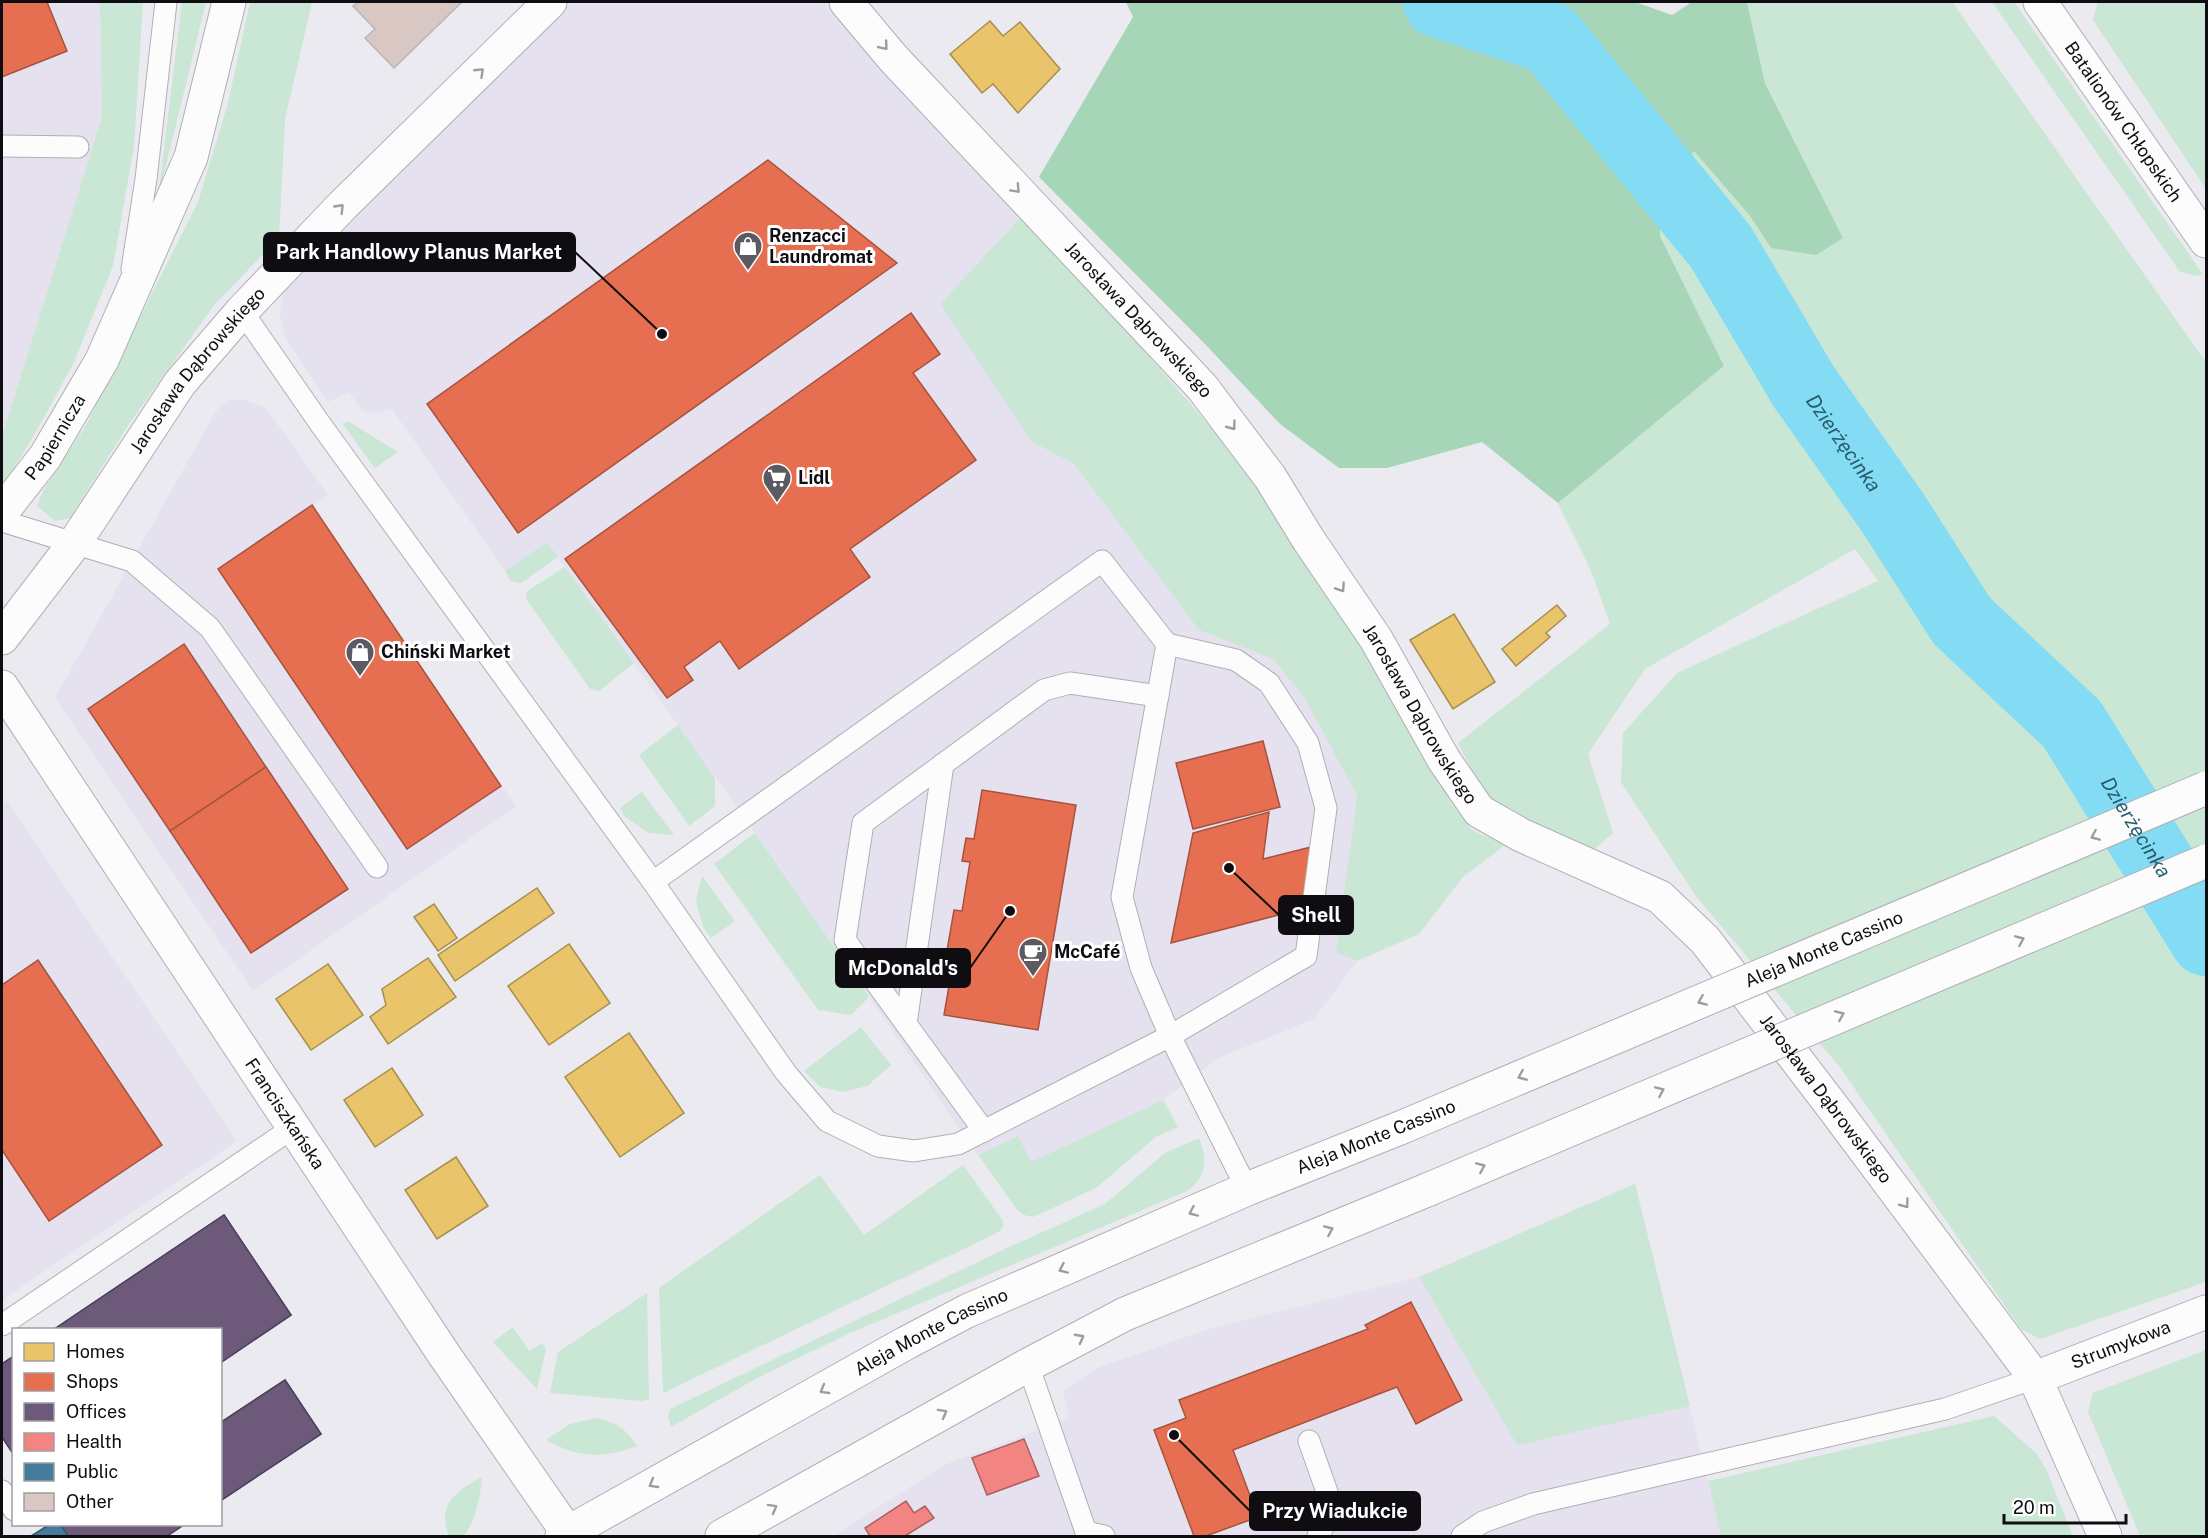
<svg xmlns="http://www.w3.org/2000/svg" width="2208" height="1538" viewBox="0 0 2208 1538" font-family="'Public Sans',sans-serif">
<style>
.built{fill:#e5e1ef}
.green{fill:#c9e7d4}
.forest{fill:#a7d5b8}
.homes{fill:#e9c46a;stroke:#a88d50;stroke-width:1.5}
.shops{fill:#e76f51;stroke:#a6523e;stroke-width:1.5}
.offices{fill:#6d597a;stroke:#51425b;stroke-width:1.5}
.health{fill:#f28482;stroke:#ae6060;stroke-width:1.5}
.public{fill:#457b9d;stroke:#355a73;stroke-width:1.5}
.lines{fill:none;stroke-linecap:round;stroke-linejoin:round}
.river{stroke:#83dbf4;stroke-width:72}
.building{fill:#d8c7c2;stroke:#b9b6b8;stroke-width:1.5}
.lane-casing{stroke:#b0afb4;stroke-width:23}
.street-casing{stroke:#b0afb4;stroke-width:35}
.secondary-casing{stroke:#b0afb4;stroke-width:35}
.lane{stroke:#fcfcfd;stroke-width:21}
.street{stroke:#fcfcfd;stroke-width:33}
.secondary{stroke:#fcfcfd;stroke-width:33}
.secondary-bridge-casing{stroke:#b0afb4;stroke-width:35;stroke-linecap:butt}
.secondary-bridge{stroke:#fcfcfd;stroke-width:33}
.oneway{stroke:#9d9c9f}
.labels{text-anchor:middle;stroke-width:6;stroke-linejoin:round;paint-order:stroke}
.street-label{font-size:18px;fill:#0f0d12;stroke:#fff}
.poi-label{font-size:18px;font-weight:bold;fill:#0f0d12;stroke:#fff;text-anchor:start}
.water-label{font-size:20px;font-style:italic;fill:#275b69;stroke:#fff}
.leader{fill:none;stroke:#0f0d12;stroke-width:2}
.callout-dot{fill:#0f0d12;stroke:#fff;stroke-width:2}
.callout{fill:#0f0d12;stroke:#0f0d12;stroke-width:2}
.callout-label{font-size:20px;text-anchor:middle;font-weight:bold;fill:#fff}
</style>
<rect width="100%" height="100%" fill="#ebeaf0"/>
<g class="built">
<polygon points="2,2 100,2 102,117 2,436"/>
<polygon points="571,2 823,2 1020,218 940,304 1031,441 1074,464 1199,630 1273,659 1306,700 1357,796 1336,951 1357,961 1314,1019 1218,1058 1163,1100 1031,1162 1017,1136 978,1155 776,862 547,542 505,571 392,409 372,413 362,411 349,392 328,402 286,338 280,315 283,292 300,270 458,109"/>
<polygon points="228,400 244,400 266,408 328,495 313,506 516,806 253,991 55,698 216,411"/>
<polygon points="7,801 237,1141 2,1300 2,805"/>
<polygon points="1635,1184 1721,1536 834,1536 944,1465 1070,1418 1063,1391 1097,1368 1206,1330 1419,1277"/>
</g>
<g class="green">
<polygon points="100,2 143,2 134,146 113,266 74,362 33,437 5,483 2,485 2,436 102,117"/>
<polygon points="182,2 206,2 158,198"/>
<polygon points="250,2 312,2 285,119 279,238 215,304 129,424 70,518 55,521 37,506 44,489 85,427 198,202 228,103"/>
<polygon points="1747,2 1952,2 2206,362 2206,1282 2040,1339 2021,1329 1839,1066 1695,895 1621,782 1623,733 1677,673 1878,581 1855,549 1645,669 1588,754 1613,833 1587,856 1484,794 1458,743 1610,624 1592,573 1558,503 1724,366 1660,236 1660,198 1694,151 1750,216 1771,248 1843,238 1765,82"/>
<polygon points="1992,2 2014,2 2202,273 2198,276 2180,272"/>
<polygon points="2098,2 2206,2 2206,189 2093,20"/>
<polygon points="1020,218 1104,305 1250,472 1371,651 1452,804 1472,830 1505,845 1463,877 1419,934 1357,961 1336,952 1357,796 1306,700 1273,659 1199,630 1074,464 1031,441 940,304"/>
<polygon points="349,422 398,452 375,468 342,423"/>
<polygon points="547,542 558,557 521,583 511,581 505,571"/>
<polygon points="565,567 634,663 599,691 590,689 526,599 527,591"/>
<polygon points="678,725 715,778 715,806 689,826 639,755"/>
<polygon points="642,792 674,835 649,833 624,816 620,808"/>
<polygon points="755,833 869,997 851,1015 818,1010 714,864"/>
<polygon points="702,876 735,921 711,938 703,927 696,901"/>
<polygon points="861,1027 891,1065 867,1086 843,1092 820,1087 804,1071"/>
<polygon points="1163,1100 1178,1127 1156,1137 1096,1188 1033,1217 1024,1215 1018,1211 978,1155 1018,1136 1031,1162"/>
<path d="M1199,1138C1208,1160 1207,1178 1185,1192L850,1333L759,1377L671,1427L668,1417L670,1409L1007,1248L1105,1204L1165,1153Z"/>
<polygon points="963,1165 1003,1221 1003,1227 999,1232 663,1393 659,1288 820,1175 864,1235"/>
<polygon points="1635,1184 1690,1406 1517,1445 1419,1277"/>
<polygon points="647,1293 649,1399 642,1401 550,1393 558,1352"/>
<polygon points="513,1327 529,1351 542,1343 546,1349 537,1389 493,1342"/>
<polygon points="2206,1350 2206,1536 2140,1536 2088,1412 2093,1393"/>
<polygon points="1994,1416 2036,1453 2046,1469 2073,1536 1721,1536 1708,1481"/>
<path d="M596,1418C616,1422 626,1429 637,1446C602,1459 579,1458 546,1440L570,1424Z"/>
<path d="M482,1477C480,1499 476,1518 464,1536H449C436,1504 457,1491 482,1477Z"/>
</g>
<polygon class="forest" points="1126,2 1635,2 1672,15 1692,2 1747,2 1765,83 1843,238 1816,255 1771,248 1750,216 1694,151 1660,198 1660,236 1724,366 1558,503 1482,442 1387,468 1339,468 1280,424 1204,343 1039,177 1133,17"/>
<g class="homes">
<polygon points="990,21 1003,36 1020,22 1060,69 1018,113 993,84 982,93 950,54"/>
<polygon points="1557,605 1566,616 1546,633 1550,637 1516,666 1502,649"/>
<polygon points="1454,614 1495,682 1453,709 1410,640"/>
<polygon points="537,888 554,913 455,981 438,955"/>
<polygon points="434,904 457,938 438,951 414,917"/>
<polygon points="569,944 610,1003 549,1045 508,986"/>
<polygon points="428,958 456,997 388,1044 370,1017 386,1005 382,989"/>
<polygon points="328,964 363,1015 311,1050 276,999"/>
<polygon points="629,1033 684,1113 620,1157 565,1077"/>
<polygon points="392,1068 423,1115 375,1147 344,1100"/>
<polygon points="456,1157 488,1206 437,1239 405,1190"/>
</g>
<g class="shops">
<polygon points="2,2 47,2 67,51 2,77"/>
<polygon points="768,160 897,263 518,533 427,404"/>
<polygon points="911,313 940,354 913,373 976,460 850,549 870,577 739,669 720,641 684,667 693,680 667,698 565,559"/>
<polygon points="312,505 501,786 407,849 218,569"/>
<polygon points="184,644 266,767 170,831 88,709"/>
<polygon points="1263,741 1280,807 1193,829 1176,763"/>
<polygon points="266,767 348,889 251,953 170,831"/>
<polygon points="982,790 1076,805 1038,1030 944,1015 949,986 941,985 954,910 962,911 970,862 962,861 966,838 974,839"/>
<polygon points="1269,812 1263,859 1311,847 1305,908 1171,943 1193,833"/>
<polygon points="38,960 162,1145 49,1221 2,1150 2,985"/>
<polygon points="1411,1302 1462,1400 1416,1424 1397,1387 1233,1450 1258,1517 1206,1536 1194,1536 1154,1430 1186,1418 1179,1400 1368,1329 1365,1325"/>
</g>
<g class="offices">
<polygon points="224,1215 291,1315 220,1363 220,1330 53,1330"/>
<polygon points="224,1215 291,1315 220,1363 220,1330 53,1330"/>
<polygon points="14,1356 14,1455 2,1437 2,1364"/>
<polygon points="14,1356 14,1455 2,1437 2,1364"/>
<polygon points="285,1380 321,1434 220,1501 220,1423"/>
<polygon points="285,1380 321,1434 220,1501 220,1423"/>
<polygon points="60,1524 185,1524 167,1536 68,1536"/>
<polygon points="60,1524 185,1524 167,1536 68,1536"/>
</g>
<g class="health">
<polygon points="1024,1439 1039,1476 987,1495 972,1458"/>
<polygon points="906,1501 914,1513 925,1506 934,1518 905,1536 870,1536 865,1528"/>
</g>
<polygon class="public" points="50,1524 60,1524 68,1536 31,1536"/>
<g class="lines">
<path class="river" id="s1" d="M1439,2L1550,38L1721,247L1804,387L1893,513L1962,621L2072,724L2206,940"/>
</g>
<polygon class="building" points="358,2 462,2 394,68 365,38 375,29 353,6"/>
<g class="lines">
<g class="lane-casing">
<g id="lane">
<polyline points="2,146 78,147"/>
<polyline points="132,269 146,179 166,2"/>
<polyline points="242,311 321,425 653,882 1102,561 1167,644 1122,897 1141,968 1170,1036 1247,1189"/>
<polyline points="2,521 132,561 210,628 377,867"/>
<polyline points="653,882 786,1073 827,1121 878,1146 914,1151 958,1144 1170,1036 1306,956 1326,808 1308,743 1269,683 1236,660 1167,644"/>
<polyline points="906,1024 943,764"/>
<polyline points="984,1131 845,940 863,823 1044,690 1070,683 1158,696"/>
<polyline points="2,1325 294,1127"/>
<polyline points="1028,1365 1086,1532 1104,1536"/>
<polyline points="1309,1441 1333,1509 1318,1536"/>
<polyline points="2,1491 14,1510"/>
<polyline points="1462,1536 1483,1522 1533,1504 1945,1409 2035,1378"/>
</g>
</g>
<g class="street-casing">
<g id="street">
<path id="s2" d="M846,2L893,58L1202,387L1270,477L1308,539L1376,639L1444,760L1479,811L1521,835L1660,897L1705,940L1835,1110L2035,1378L2105,1536"/>
<path id="s3" d="M2040,2L2206,241"/>
<path id="s4" d="M2,512L45,457L102,360L191,157L229,2"/>
<path id="s5" d="M2,638L74,544L180,383L242,311L343,205L550,2"/>
<path id="s6" d="M2,687L445,1356L570,1536"/>
<path id="s7" d="M2035,1378L2206,1312"/>
</g>
</g>
<g class="secondary-casing">
<g id="secondary">
<path id="s8" d="M562,1536L906,1343L967,1311L1247,1189L1400,1128"/>
<polyline points="722,1536 1028,1365 1125,1314 1427,1190"/>
</g>
</g>
<use href="#lane" class="lane"/>
<use href="#street" class="street"/>
<use href="#secondary" class="secondary"/>
<g class="secondary-bridge-casing">
<g id="secondary-bridge">
<path id="s9" d="M1400,1128L2206,788"/>
<polyline points="1427,1190 2206,861"/>
</g>
</g>
<use href="#secondary-bridge" class="secondary-bridge"/>
</g>
<defs><path id="oneway-chevron" d="M-2-3.5L2.5 0L-2 3.5" fill="none" stroke-width="1.6" stroke-linecap="round" stroke-linejoin="round" transform="scale(1.5)"/></defs>
<g class="oneway">
<use href="#oneway-chevron" transform="translate(884 46) rotate(50)"/>
<use href="#oneway-chevron" transform="translate(480 72) rotate(-44)"/>
<use href="#oneway-chevron" transform="translate(1016 189) rotate(47)"/>
<use href="#oneway-chevron" transform="translate(340 208) rotate(-46)"/>
<use href="#oneway-chevron" transform="translate(1232 426) rotate(53)"/>
<use href="#oneway-chevron" transform="translate(1341 588) rotate(56)"/>
<use href="#oneway-chevron" transform="translate(2095 836) rotate(157)"/>
<use href="#oneway-chevron" transform="translate(2020 940) rotate(-23)"/>
<use href="#oneway-chevron" transform="translate(1702 1001) rotate(157)"/>
<use href="#oneway-chevron" transform="translate(1840 1015) rotate(-23)"/>
<use href="#oneway-chevron" transform="translate(1522 1076) rotate(157)"/>
<use href="#oneway-chevron" transform="translate(1660 1091) rotate(-23)"/>
<use href="#oneway-chevron" transform="translate(1481 1167) rotate(-23)"/>
<use href="#oneway-chevron" transform="translate(1905 1204) rotate(53)"/>
<use href="#oneway-chevron" transform="translate(1193 1212) rotate(156)"/>
<use href="#oneway-chevron" transform="translate(1329 1230) rotate(-23)"/>
<use href="#oneway-chevron" transform="translate(1063 1269) rotate(156)"/>
<use href="#oneway-chevron" transform="translate(1080 1338) rotate(-28)"/>
<use href="#oneway-chevron" transform="translate(824 1390) rotate(150)"/>
<use href="#oneway-chevron" transform="translate(943 1413) rotate(-29)"/>
<use href="#oneway-chevron" transform="translate(653 1484) rotate(150)"/>
<use href="#oneway-chevron" transform="translate(773 1508) rotate(-29)"/>
</g>
<defs>
<g id="shop-pin" transform="scale(1.5)"><path d="M0 17L-7.5 6A9.5 9.5 0 1 1 7.5 6Z" fill="#5c5a60" stroke="#fff"/><path d="M-5-2.5h2.3a2.7 3.5 0 0 1 5.4 0H5L5.5 6h-11ZM-1.5-2.5h3a1.5 2.3 0 0 0-3 0Z" fill="#fff"/></g>
<g id="supermarket-pin" transform="scale(1.5)"><path d="M0 17L-7.5 6A9.5 9.5 0 1 1 7.5 6Z" fill="#5c5a60" stroke="#fff"/><path d="M-6-5.5h2.5l.6 2H6L4.5 2H-2.5L-4.4-4H-6ZM-1.5 3.2a1.3 1.3 0 1 0 .1 0ZM3 3.2a1.3 1.3 0 1 0 .1 0Z" fill="#fff"/></g>
<g id="cafe-pin" transform="scale(1.5)"><path d="M0 17L-7.5 6A9.5 9.5 0 1 1 7.5 6Z" fill="#5c5a60" stroke="#fff"/><path d="M-5.5-4.5H6V0H3Q3 3.5 0 3.5H-2.5Q-5.5 3.5-5.5 0ZM3-3.2v2h1.7v-2ZM-6 4.5H4V6H-6Z" fill="#fff"/></g>
</defs>
<g fill-rule="evenodd">
<use href="#shop-pin" x="748" y="246"/>
<use href="#supermarket-pin" x="777" y="478"/>
<use href="#shop-pin" x="360" y="652"/>
<use href="#cafe-pin" x="1033" y="952"/>
</g>
<g class="labels">
<g class="street-label">
<text dy="6" stroke="none"><textPath href="#s3" startOffset="146">Batalionów Chłopskich</textPath></text>
<text dy="6" stroke="none"><textPath href="#s2" startOffset="432">Jarosława Dąbrowskiego</textPath></text>
<text dy="6" stroke="none"><textPath href="#s5" startOffset="332">Jarosława Dąbrowskiego</textPath></text>
<text dy="6" stroke="none"><textPath href="#s4" startOffset="92">Papiernicza</textPath></text>
<text dy="6" stroke="none"><textPath href="#s2" startOffset="918">Jarosława Dąbrowskiego</textPath></text>
<text dy="6" stroke="none"><textPath href="#s9" startOffset="460">Aleja Monte Cassino</textPath></text>
<text dy="6" stroke="none"><textPath href="#s2" startOffset="1494">Jarosława Dąbrowskiego</textPath></text>
<text dy="6" stroke="none"><textPath href="#s6" startOffset="512">Franciszkańska</textPath></text>
<text transform="translate(1376 1137) rotate(-22)" y="6">Aleja Monte Cassino</text>
<text dy="6" stroke="none"><textPath href="#s8" startOffset="422">Aleja Monte Cassino</textPath></text>
<text dy="6" stroke="none"><textPath href="#s7" startOffset="92">Strumykowa</textPath></text>
</g>
<g class="poi-label">
<text x="769" y="242">Renzacci<tspan x="769" dy="21">Laundromat</tspan></text>
<text x="798" y="484">Lidl</text>
<text x="381" y="658">Chiński Market</text>
<text x="1054" y="958">McCafé</text>
</g>
<g class="water-label">
<text dy="7" stroke="none"><textPath href="#s1" startOffset="618">Dzierżęcinka</textPath></text>
<text dy="7" stroke="none"><textPath href="#s1" startOffset="1104">Dzierżęcinka</textPath></text>
</g>
</g>
<path class="leader" d="M662 334L575 252M1229 868L1279 915M1010 911L970 968M1174 1435L1250 1511"/>
<g class="callout-dot">
<circle cx="662" cy="334" r="6"/>
<circle cx="1229" cy="868" r="6"/>
<circle cx="1010" cy="911" r="6"/>
<circle cx="1174" cy="1435" r="6"/>
</g>
<g class="callout">
<rect x="264" y="233" width="311" height="38" rx="6"/>
<rect x="1279" y="896" width="74" height="38" rx="6"/>
<rect x="836" y="949" width="134" height="38" rx="6"/>
<rect x="1250" y="1492" width="170" height="38" rx="6"/>
</g>
<g class="callout-label">
<text x="419" y="259">Park Handlowy Planus Market</text>
<text x="1316" y="922">Shell</text>
<text x="903" y="975">McDonald's</text>
<text x="1335" y="1518">Przy Wiadukcie</text>
</g>
<rect width="2208" height="1538" fill="none" stroke="#0f0d12" stroke-width="6"/>
<rect x="12" y="1328" width="210" height="198" fill="#ffffff" stroke="#9f9ea0" stroke-width="1.5"/>
<rect x="24" y="1343" width="30" height="18" fill="#e9c46a" stroke="#9f9ea0" stroke-width="1.5"/>
<text x="66" y="1358" font-size="18" fill="#0f0d12">Homes</text>
<rect x="24" y="1373" width="30" height="18" fill="#e76f51" stroke="#9f9ea0" stroke-width="1.5"/>
<text x="66" y="1388" font-size="18" fill="#0f0d12">Shops</text>
<rect x="24" y="1403" width="30" height="18" fill="#6d597a" stroke="#9f9ea0" stroke-width="1.5"/>
<text x="66" y="1418" font-size="18" fill="#0f0d12">Offices</text>
<rect x="24" y="1433" width="30" height="18" fill="#f28482" stroke="#9f9ea0" stroke-width="1.5"/>
<text x="66" y="1448" font-size="18" fill="#0f0d12">Health</text>
<rect x="24" y="1463" width="30" height="18" fill="#457b9d" stroke="#9f9ea0" stroke-width="1.5"/>
<text x="66" y="1478" font-size="18" fill="#0f0d12">Public</text>
<rect x="24" y="1493" width="30" height="18" fill="#d8c7c2" stroke="#9f9ea0" stroke-width="1.5"/>
<text x="66" y="1508" font-size="18" fill="#0f0d12">Other</text>
<path d="M2004 1514v9h122v-9" fill="none" stroke="#0f0d12" stroke-width="3"/>
<text x="2013" y="1514" font-size="18" fill="#0f0d12" stroke="#ffffff" stroke-width="4.5" paint-order="stroke">20 m</text>
</svg>
